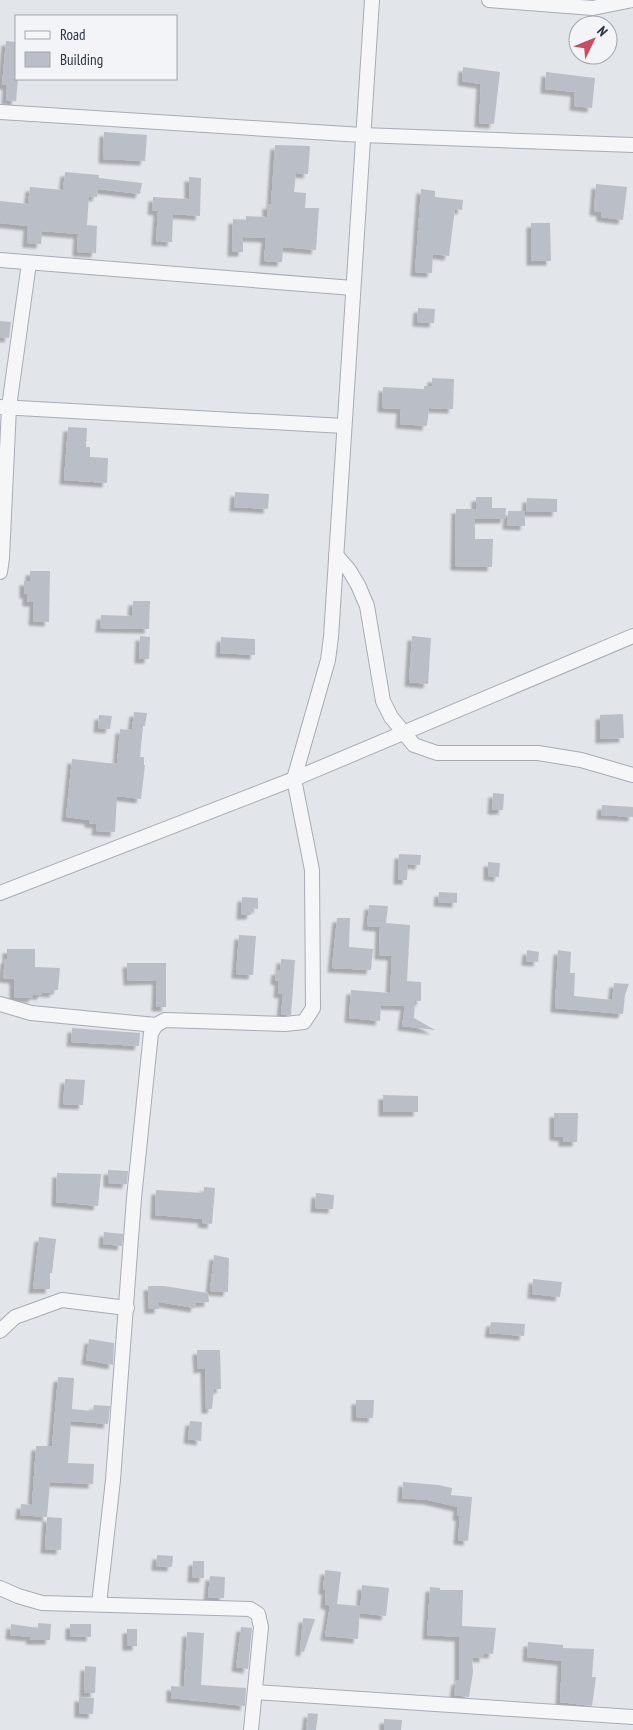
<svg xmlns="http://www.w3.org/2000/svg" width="633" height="1730" viewBox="0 0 633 1730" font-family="'PT Sans Narrow',sans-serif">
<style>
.building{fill:#babec7;filter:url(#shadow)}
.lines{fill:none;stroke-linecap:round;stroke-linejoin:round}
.street-casing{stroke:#a7acb4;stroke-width:16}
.street{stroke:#f5f6f8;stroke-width:14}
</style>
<defs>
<filter id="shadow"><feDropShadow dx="-4.5" dy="4.5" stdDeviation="1" flood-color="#0004"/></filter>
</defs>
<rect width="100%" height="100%" fill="#e2e5ea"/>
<g class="building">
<polygon points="6,41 16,42 16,79 18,79 16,101 6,100 7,85 2,85"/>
<polygon points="463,67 500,72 494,124 479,123 481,84 462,81"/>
<polygon points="546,72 595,78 592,108 574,106 575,92 545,89"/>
<polygon points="104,132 147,135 145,161 103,159"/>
<polygon points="275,145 310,146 308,174 296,173 294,192 306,193 305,208 319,208 316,250 283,247 282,262 264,261 266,238 243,237 243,252 232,252 233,219 246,220 246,216 267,217 267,204 271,205"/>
<polygon points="65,172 99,175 99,178 142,183 140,194 98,189 97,197 89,196 87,225 97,226 96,253 77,252 78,234 42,231 41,244 27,243 28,226 0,223 0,201 28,204 30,187 63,190"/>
<polygon points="189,177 201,178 200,216 173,214 172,242 156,241 158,211 152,210 153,197 189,199"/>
<polygon points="596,184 627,187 623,220 601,217 601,212 594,211"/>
<polygon points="421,189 435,191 435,197 463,200 462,210 455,209 449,256 433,254 432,273 415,272"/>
<polygon points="531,223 550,223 551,261 531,261"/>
<polygon points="418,308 435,309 434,323 417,322"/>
<polygon points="0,321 11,322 9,338 0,337"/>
<polygon points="432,378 454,379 453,409 429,408 427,426 400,424 401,409 382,408 383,387 424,389 424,386 432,386"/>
<polygon points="68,427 87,428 86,447 90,447 90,457 108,458 107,483 64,480"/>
<polygon points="235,492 269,494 268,509 234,507"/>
<polygon points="476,497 492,497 492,508 506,508 505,519 475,519 475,539 493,539 492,567 455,566 456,509 476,509"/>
<polygon points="527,498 557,499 557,512 526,512"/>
<polygon points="508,511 525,511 525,526 507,525"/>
<polygon points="30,571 50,571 49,622 33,621 34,602 27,602 27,594 24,594 24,581 30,581"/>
<polygon points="133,601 150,601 149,629 100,628 101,615 132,616"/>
<polygon points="140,636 150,637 149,659 139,659"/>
<polygon points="412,636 431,638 428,684 409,682"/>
<polygon points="221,637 255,639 255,655 220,653"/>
<polygon points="134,712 147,713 145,726 143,726 140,757 144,757 144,765 145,765 141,799 117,796 115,832 96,831 97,824 89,823 89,820 66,817 72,759 117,764 120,729 132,730"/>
<polygon points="623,714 624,738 600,739 600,715"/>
<polygon points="99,715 112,716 110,729 98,728"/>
<polygon points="493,793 504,794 503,810 492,810"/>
<polygon points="602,805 633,807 633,817 601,815"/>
<polygon points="399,854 421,855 420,865 408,864 407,880 398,880"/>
<polygon points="488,862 500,863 499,877 488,876"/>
<polygon points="439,892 457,893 457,903 438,902"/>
<polygon points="242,897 258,898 258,909 252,908 251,915 241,915"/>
<polygon points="369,905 388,906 386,923 410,925 407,981 421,982 421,1001 415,1001 414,1018 435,1030 402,1026 405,1006 381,1005 380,1021 349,1018 351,990 390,993 392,956 379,955 380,927 367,926"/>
<polygon points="337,918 350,918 349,947 373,949 371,970 332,968"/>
<polygon points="239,935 256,936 253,975 236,974"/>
<polygon points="7,949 35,949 35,967 60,968 58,990 54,990 54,993 42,992 42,995 33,995 33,998 14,997 14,979 3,978 5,959 7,959"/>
<polygon points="527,950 539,952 538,962 526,961"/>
<polygon points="558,950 571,952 570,973 575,973 574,996 612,1000 614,983 629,984 625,995 623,1014 555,1008"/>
<polygon points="281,959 295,960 291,1015 281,1015 283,994 278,993 279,981 275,980 276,970 280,971"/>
<polygon points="127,963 166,963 166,1007 156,1007 157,980 128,981"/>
<polygon points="72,1028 140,1033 139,1046 71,1042"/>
<polygon points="65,1079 85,1080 83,1105 63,1104"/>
<polygon points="383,1095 418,1096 418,1112 383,1112"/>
<polygon points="554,1113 578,1113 577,1142 563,1142 563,1137 554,1136"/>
<polygon points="108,1170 128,1171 127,1184 108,1183"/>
<polygon points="57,1173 101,1174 98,1206 56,1202"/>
<polygon points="204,1187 215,1188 212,1224 202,1223 203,1219 155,1215 156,1190 204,1193"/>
<polygon points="316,1193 334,1195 333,1209 315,1208"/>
<polygon points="104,1232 123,1234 122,1246 103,1244"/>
<polygon points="39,1237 56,1239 52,1273 50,1273 50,1289 33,1289"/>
<polygon points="214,1255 229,1258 228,1292 210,1291"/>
<polygon points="533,1279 562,1282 560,1297 532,1294"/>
<polygon points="148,1286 164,1286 208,1293 209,1302 196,1303 195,1308 159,1302 159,1309 149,1309"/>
<polygon points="491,1322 525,1324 524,1336 489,1333"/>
<polygon points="89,1339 114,1343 113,1365 86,1360"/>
<polygon points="197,1350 220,1350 221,1389 214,1389 212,1409 206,1409 205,1368 198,1369"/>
<polygon points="58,1377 74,1378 72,1409 93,1411 94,1405 110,1406 108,1424 71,1421 68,1463 94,1464 93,1484 50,1482 47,1517 20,1515 21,1504 32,1505 36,1446 52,1446"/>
<polygon points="356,1400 374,1400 373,1418 356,1417"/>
<polygon points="190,1421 202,1422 201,1441 188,1439"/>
<polygon points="403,1482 439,1485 452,1488 451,1495 472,1497 468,1541 458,1540 460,1516 457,1516 458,1507 428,1500 402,1498"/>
<polygon points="47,1517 62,1518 61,1550 45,1549"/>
<polygon points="157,1555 173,1556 172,1567 156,1566"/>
<polygon points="193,1561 204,1561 204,1578 192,1578"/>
<polygon points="325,1570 341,1572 337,1604 360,1606 358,1639 325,1636 330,1606 325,1604 326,1590 323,1590"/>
<polygon points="210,1576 225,1577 224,1598 208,1597"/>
<polygon points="362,1585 389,1588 386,1616 360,1613"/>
<polygon points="430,1587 440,1588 440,1590 463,1590 462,1626 496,1628 493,1654 484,1653 484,1658 472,1657 473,1672 469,1697 454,1695 456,1680 459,1681 459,1637 427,1635"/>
<polygon points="303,1618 315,1619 304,1652 300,1651"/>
<polygon points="38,1623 51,1624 50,1640 30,1640 31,1637 10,1635 11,1624 38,1628"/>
<polygon points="70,1624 91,1624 91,1637 70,1636"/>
<polygon points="241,1627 252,1628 248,1669 236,1667"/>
<rect x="127" y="1629" width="10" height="17"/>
<polygon points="187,1632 204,1633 201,1685 246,1688 245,1706 171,1698 171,1686 184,1687"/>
<polygon points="528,1642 563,1645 563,1648 594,1649 592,1677 596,1677 592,1706 560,1702 562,1661 527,1657"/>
<polygon points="85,1666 96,1667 95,1693 84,1693"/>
<polygon points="79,1697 94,1698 93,1714 79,1713"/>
<polygon points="308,1713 318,1714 316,1730 306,1730"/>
<polygon points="384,1719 402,1720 401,1730 384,1730"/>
</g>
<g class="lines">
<g class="street-casing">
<g id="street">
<polyline points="489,0 593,8 632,0"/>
<polyline points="0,112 362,135 633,145"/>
<polyline points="0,260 353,288"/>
<polyline points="0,407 344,426"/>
<polyline points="336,555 349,570 358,585 367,606 383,701 391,717 414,745 437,753 538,753 581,760 633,775"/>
<polyline points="0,572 2,558 9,407 29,263"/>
<polyline points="0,893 294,779 633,636"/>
<polyline points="0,1004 31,1013 156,1025"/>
<polyline points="0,1331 15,1317 62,1300 127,1308"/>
<polyline points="0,1588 18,1596 42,1603 250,1609 258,1614 261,1627 251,1730"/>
<polyline points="99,1604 113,1480 134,1198 151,1033 156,1025 165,1020 285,1024 304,1022 313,1008 312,870 294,779 328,660 331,637 372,0"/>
<polyline points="255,1692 633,1717"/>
</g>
</g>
<use href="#street" class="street"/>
</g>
<rect x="15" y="15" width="162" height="65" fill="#f2f4f7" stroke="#a2a7ae"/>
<rect x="25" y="31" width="25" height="8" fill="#f5f6f8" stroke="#a2a7ae"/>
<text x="60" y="40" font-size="15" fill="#2b3341">Road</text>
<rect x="25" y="52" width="25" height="15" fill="#babec7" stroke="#a2a7ae"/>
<text x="60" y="65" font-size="15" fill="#2b3341">Building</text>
<g transform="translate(593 40) rotate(47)"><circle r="24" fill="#f2f4f7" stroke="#a2a7ae"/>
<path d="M0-4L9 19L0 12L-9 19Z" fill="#c94d5e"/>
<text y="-8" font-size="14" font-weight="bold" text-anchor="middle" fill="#2b3341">N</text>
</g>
</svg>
